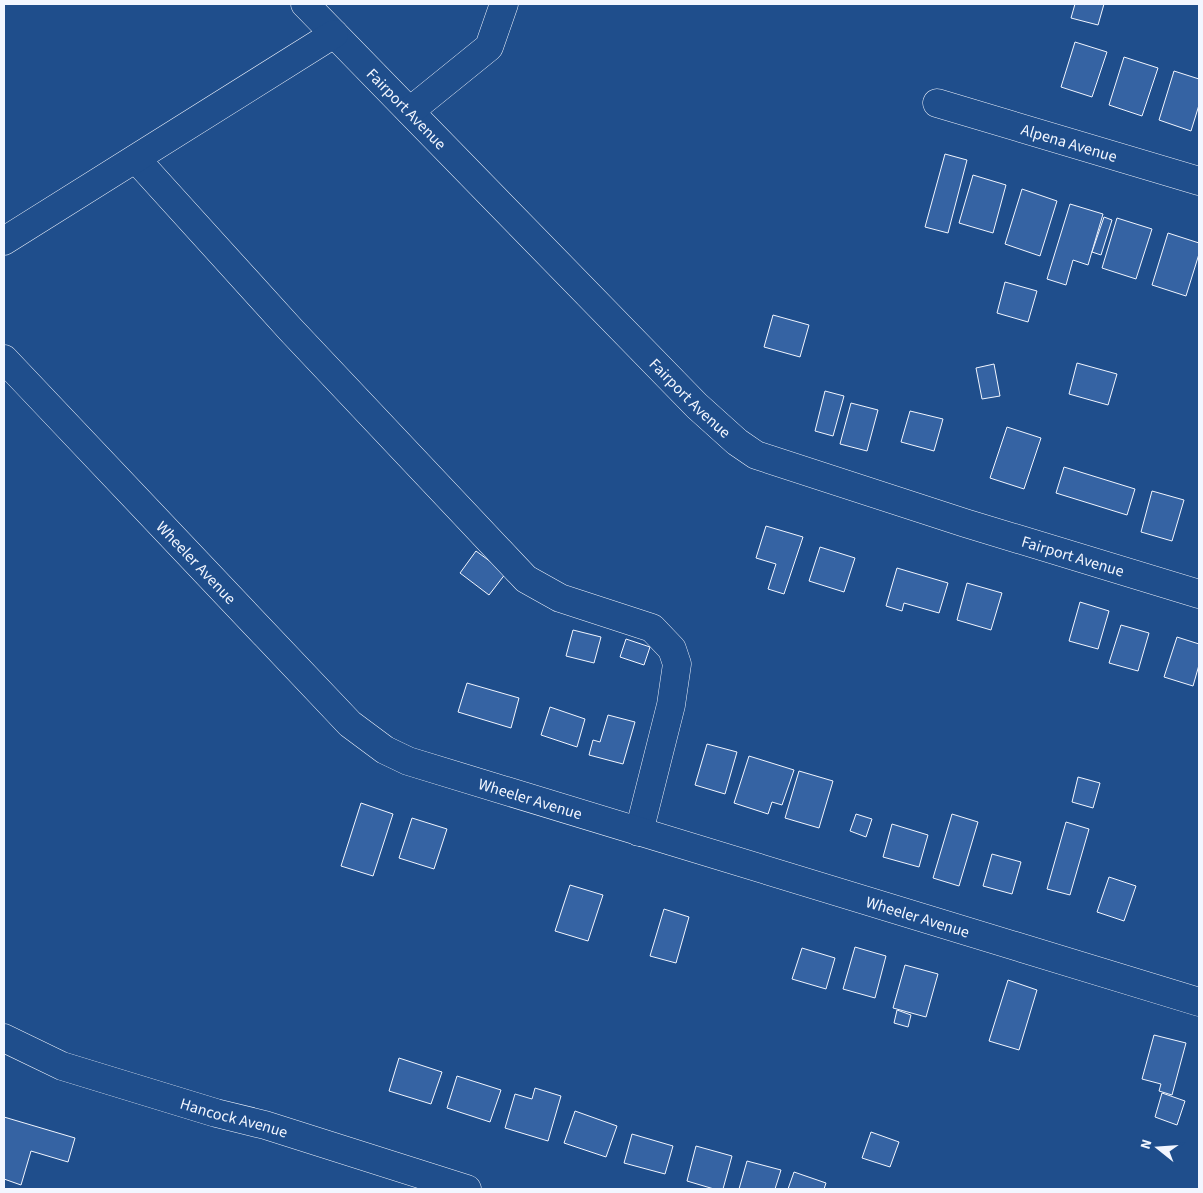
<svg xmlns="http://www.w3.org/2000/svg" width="1203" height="1193" viewBox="0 0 1203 1193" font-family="'Source Sans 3',sans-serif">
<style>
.building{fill:#3563a3;stroke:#f2f6ff}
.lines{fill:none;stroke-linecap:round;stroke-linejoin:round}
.minor-casing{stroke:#f2f6ff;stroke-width:29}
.minor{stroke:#1f4e8c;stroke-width:28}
.labels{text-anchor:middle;stroke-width:4;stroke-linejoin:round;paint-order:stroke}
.street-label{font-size:16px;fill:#f2f6ff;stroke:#1f4e8c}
</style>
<rect width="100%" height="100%" fill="#1f4e8c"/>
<g class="building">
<polygon points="1075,4 1104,4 1098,25 1071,18"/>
<polygon points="1075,42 1107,52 1092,97 1061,87"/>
<polygon points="1124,57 1158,68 1142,116 1109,105"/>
<polygon points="1174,71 1199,79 1199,105 1191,131 1159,120"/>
<polygon points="945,154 967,160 948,233 925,227"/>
<polygon points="973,175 1006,185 993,233 959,223"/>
<polygon points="1022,189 1057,201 1040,256 1005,244"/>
<polygon points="1070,204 1103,214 1088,265 1073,260 1066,285 1047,279"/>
<polygon points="1104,217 1112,220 1101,255 1092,252"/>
<polygon points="1117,218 1152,229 1136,279 1102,268"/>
<polygon points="1168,233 1199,243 1199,254 1186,296 1152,285"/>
<polygon points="1005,282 1037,291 1028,322 997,313"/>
<polygon points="773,315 809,325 800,357 764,347"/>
<polygon points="1077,363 1117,374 1108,405 1069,394"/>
<polygon points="994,364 1000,396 982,399 976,368"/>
<polygon points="825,391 844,396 833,436 815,431"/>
<polygon points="851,403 878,410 867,451 840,444"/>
<polygon points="910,411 943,419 934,451 901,442"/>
<polygon points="1007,427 1041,438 1024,489 990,478"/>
<polygon points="1064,467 1135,489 1127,515 1056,493"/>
<polygon points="1152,491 1184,500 1172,541 1141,532"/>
<polygon points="766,526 803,537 784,594 768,589 776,564 756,558"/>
<polygon points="820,547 855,558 844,592 809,581"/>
<polygon points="476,551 506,573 489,595 460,573"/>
<polygon points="897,568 948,583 939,613 904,603 902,611 886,606"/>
<polygon points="967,583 1002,593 991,630 957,620"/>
<polygon points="1080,602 1109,611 1098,649 1069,641"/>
<polygon points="1121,625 1149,633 1138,671 1109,663"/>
<polygon points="573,630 601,637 594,663 566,656"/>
<polygon points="1177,637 1199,644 1199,665 1193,686 1164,677"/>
<polygon points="626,639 650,647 644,665 620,657"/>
<polygon points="467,683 519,698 511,728 458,712"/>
<polygon points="550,707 585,719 577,747 541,735"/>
<polygon points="608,715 635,722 623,764 589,755 593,740 600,742"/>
<polygon points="707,744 737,752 725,794 695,785"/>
<polygon points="749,756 794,770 782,805 772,802 768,814 734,803"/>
<polygon points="799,771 833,781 819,828 785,818"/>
<polygon points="1078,777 1100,783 1093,808 1072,802"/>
<polygon points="361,803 393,814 373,876 341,866"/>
<polygon points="856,814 872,819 866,837 850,831"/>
<polygon points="952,814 978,822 959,886 933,878"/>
<polygon points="412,818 447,829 434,869 399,858"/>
<polygon points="1066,822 1089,829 1070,895 1047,889"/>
<polygon points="892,824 928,835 919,867 883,857"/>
<polygon points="992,854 1021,862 1012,894 983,886"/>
<polygon points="1109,877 1136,886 1124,921 1097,912"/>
<polygon points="570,885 603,895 588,941 555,931"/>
<polygon points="664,909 689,917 676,963 650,956"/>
<polygon points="855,947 886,956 875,998 843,989"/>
<polygon points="802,948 835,958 826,989 792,979"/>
<polygon points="905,965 938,974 926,1017 893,1008"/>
<polygon points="1008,980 1037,990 1019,1050 989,1041"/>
<polygon points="897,1010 911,1015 908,1027 894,1023"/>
<polygon points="1154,1035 1186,1043 1172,1095 1159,1091 1161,1084 1142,1079"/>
<polygon points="399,1058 442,1072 431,1104 389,1091"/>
<polygon points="457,1076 501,1090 490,1122 447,1108"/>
<polygon points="535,1088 561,1096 548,1141 505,1128 515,1094 532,1099"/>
<polygon points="1162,1093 1185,1101 1177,1125 1155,1117"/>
<polygon points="575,1111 617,1126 606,1157 564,1143"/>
<polygon points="4,1117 75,1138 68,1162 31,1151 21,1185 4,1179"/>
<polygon points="871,1132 899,1142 890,1167 862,1158"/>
<polygon points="632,1134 673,1146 665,1174 624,1163"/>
<polygon points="696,1146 732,1156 723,1189 714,1189 687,1181"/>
<polygon points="747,1161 781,1170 775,1189 739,1189"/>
<polygon points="794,1172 826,1183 824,1189 788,1189"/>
</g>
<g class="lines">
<g class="minor-casing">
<g id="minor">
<path id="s1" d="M305,4L697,406L737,442L756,455L965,523L1199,594"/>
<path id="s2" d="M937,103L1199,181"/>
<polyline points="410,111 489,47 504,4"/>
<polyline points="136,159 291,330 526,579 560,598 652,628 672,649 677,664 671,705 639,832"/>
<polyline points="4,241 334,34"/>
<path id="s3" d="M4,359L350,724L385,750L408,761L1199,1002"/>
<path id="s4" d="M4,1038L62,1066L216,1113L265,1125L467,1189"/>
</g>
</g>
<use href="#minor" class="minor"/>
</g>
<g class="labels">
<g class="street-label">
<text dy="6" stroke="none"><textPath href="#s1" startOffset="146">Fairport Avenue</textPath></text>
<text dy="6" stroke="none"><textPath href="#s2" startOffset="138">Alpena Avenue</textPath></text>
<text dy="6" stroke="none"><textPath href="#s1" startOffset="551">Fairport Avenue</textPath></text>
<text dy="6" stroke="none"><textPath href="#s1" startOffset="971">Fairport Avenue</textPath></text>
<text dy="6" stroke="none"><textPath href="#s3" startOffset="280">Wheeler Avenue</textPath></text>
<text dy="6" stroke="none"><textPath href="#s3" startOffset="700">Wheeler Avenue</textPath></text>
<text dy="6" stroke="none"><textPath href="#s3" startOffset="1105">Wheeler Avenue</textPath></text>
<text dy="6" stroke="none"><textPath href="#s4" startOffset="244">Hancock Avenue</textPath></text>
</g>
</g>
<rect width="1203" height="1193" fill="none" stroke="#f2f6ff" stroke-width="10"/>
<g transform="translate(1158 1148) rotate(287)" stroke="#1f4e8c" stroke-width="4" paint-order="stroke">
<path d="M0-4L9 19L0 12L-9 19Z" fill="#f2f6ff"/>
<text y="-8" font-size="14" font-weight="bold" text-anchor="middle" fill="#f2f6ff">N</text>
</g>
</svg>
